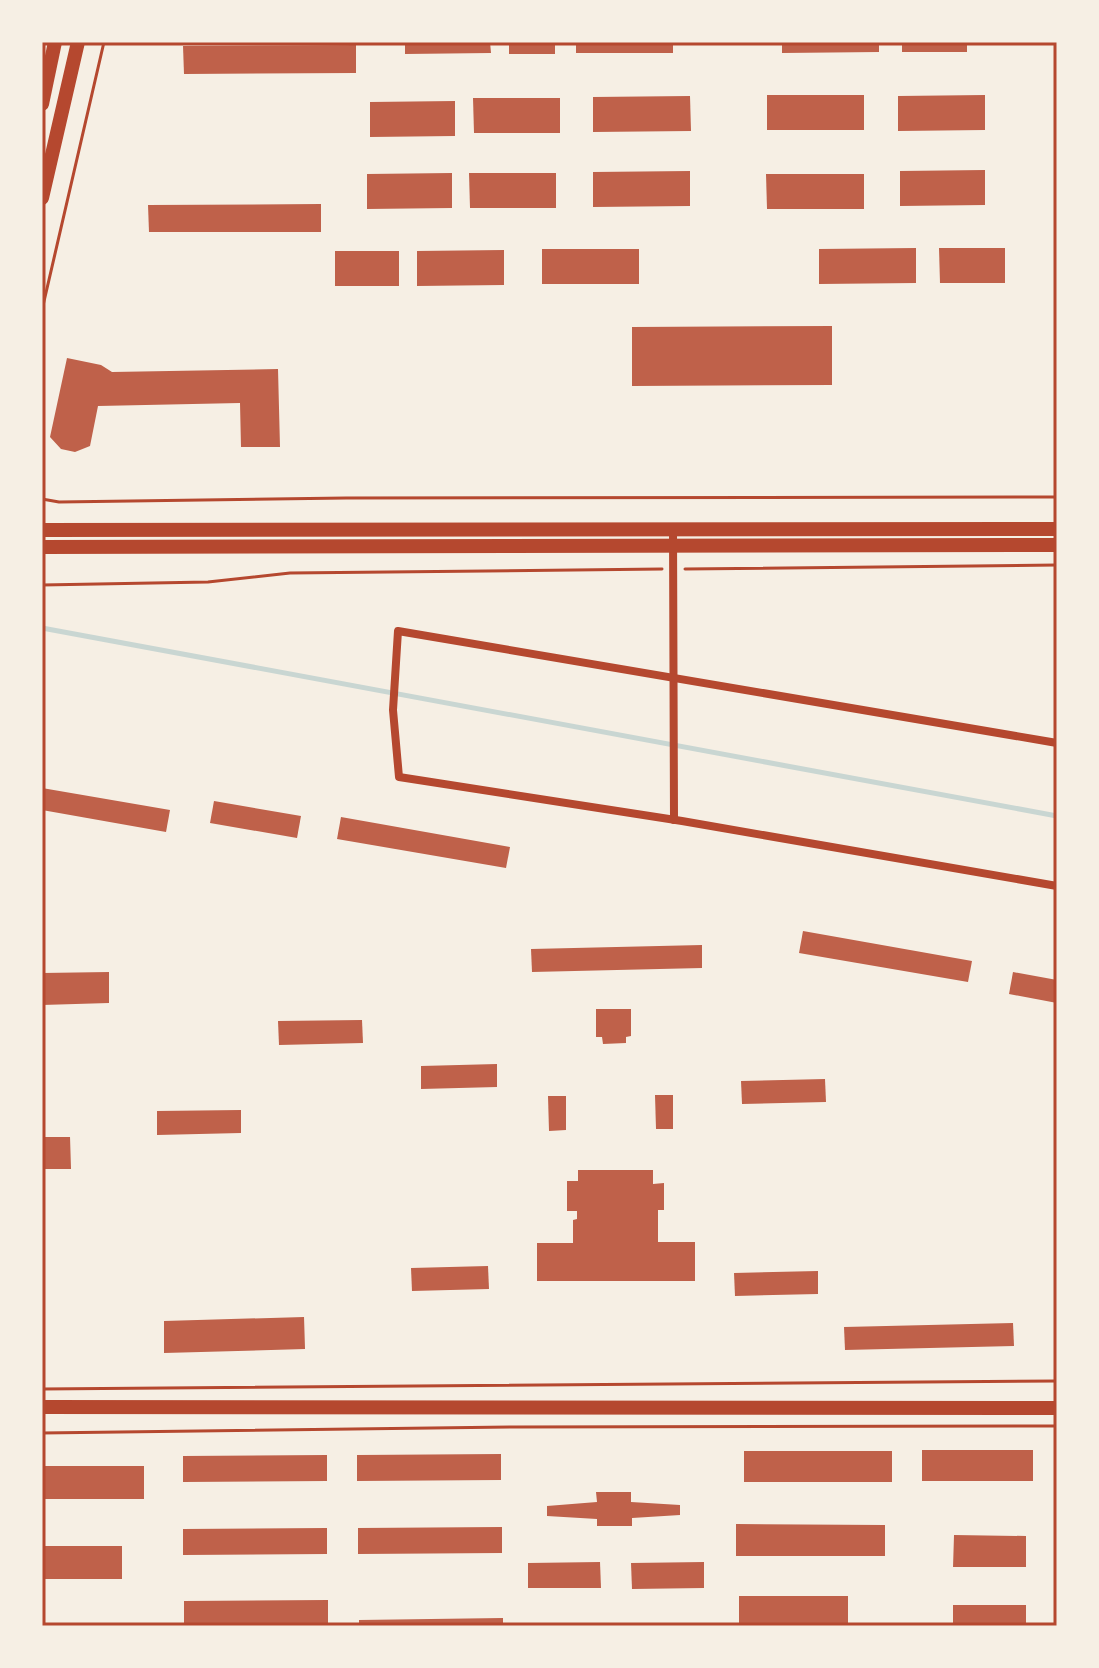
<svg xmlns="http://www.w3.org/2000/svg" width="1099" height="1668" viewBox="0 0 1099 1668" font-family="'Roboto Condensed',sans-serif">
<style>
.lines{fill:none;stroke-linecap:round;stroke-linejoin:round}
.stream{stroke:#c9d6d2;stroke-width:5}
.building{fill:#bf614a}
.path{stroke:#b5482f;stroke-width:3}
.minor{stroke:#b5482f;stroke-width:8}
.tertiary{stroke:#b5482f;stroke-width:14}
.secondary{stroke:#b5482f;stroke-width:14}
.neatline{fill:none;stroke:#b5482f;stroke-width:3}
</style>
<rect width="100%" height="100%" fill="#f6efe4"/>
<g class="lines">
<polyline class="stream" points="42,628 1057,816"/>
</g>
<g class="building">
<polygon points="405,42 490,42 491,53 405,54"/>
<rect x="509" y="42" width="46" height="12"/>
<rect x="576" y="42" width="97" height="11"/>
<polygon points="782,42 879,42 879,52 782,53"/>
<rect x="902" y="42" width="65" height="10"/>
<polygon points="356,45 356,73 184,74 183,46"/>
<rect x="767" y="95" width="97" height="35"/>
<polygon points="985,95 985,130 898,131 898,96"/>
<polygon points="690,96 691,131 593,132 593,97"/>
<polygon points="473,98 560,98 560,133 474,133"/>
<polygon points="455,101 455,136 370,137 370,102"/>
<polygon points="985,170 985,205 900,206 900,171"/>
<polygon points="690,171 690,206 593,207 593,172"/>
<polygon points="452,173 452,208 367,209 367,174"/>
<polygon points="469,173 556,173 556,208 470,208"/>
<polygon points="766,174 864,174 864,209 767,209"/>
<polygon points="321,204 321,232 149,232 148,205"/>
<polygon points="916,248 916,283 819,284 819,249"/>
<polygon points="939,248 1005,248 1005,283 940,283"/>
<rect x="542" y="249" width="97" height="35"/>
<polygon points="504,250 504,285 417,286 417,251"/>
<rect x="335" y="251" width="64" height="35"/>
<polygon points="832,326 832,385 632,386 632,327"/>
<polygon points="67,358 101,365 112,372 278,369 280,447 241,447 240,403 98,406 90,446 75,452 61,449 50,437"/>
<polygon points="42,788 170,810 166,832 42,810"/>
<polygon points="214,801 301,816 297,838 210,823"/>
<polygon points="341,817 510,847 506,868 337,839"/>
<polygon points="803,931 972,961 968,982 799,953"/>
<polygon points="702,945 702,968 532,972 531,949"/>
<polygon points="109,972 109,1003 42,1005 42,973"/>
<polygon points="1013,972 1057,980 1057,1003 1009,994"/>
<polygon points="596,1009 631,1009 631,1036 626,1037 626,1043 603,1044 602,1037 596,1037"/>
<polygon points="362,1020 363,1043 279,1045 278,1021"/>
<polygon points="497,1064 497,1087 421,1089 421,1066"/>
<polygon points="825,1079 826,1102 742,1104 741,1081"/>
<polygon points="655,1095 673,1095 673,1129 656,1129"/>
<polygon points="548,1096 566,1096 566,1130 549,1131"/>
<polygon points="241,1110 241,1133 157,1135 157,1111"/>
<polygon points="42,1137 70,1137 71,1169 42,1169"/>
<polygon points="578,1170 653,1170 653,1184 664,1183 664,1210 658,1210 658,1242 695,1242 695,1281 537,1281 537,1243 573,1243 573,1220 577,1219 577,1211 567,1211 567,1181 578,1181"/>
<polygon points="488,1266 489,1289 412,1291 411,1268"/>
<polygon points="818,1271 818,1294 735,1296 734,1273"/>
<polygon points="304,1317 305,1349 164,1353 164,1321"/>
<polygon points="1013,1323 1014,1346 845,1350 844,1327"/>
<rect x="922" y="1450" width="111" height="31"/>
<rect x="744" y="1451" width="148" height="31"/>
<polygon points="501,1454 501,1480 357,1481 357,1455"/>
<polygon points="327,1455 327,1481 183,1482 183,1456"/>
<rect x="42" y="1466" width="102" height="33"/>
<polygon points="596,1492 631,1492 631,1502 680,1505 680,1515 632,1518 632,1526 597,1526 597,1519 547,1516 547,1506 597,1502"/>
<polygon points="736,1524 885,1525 885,1556 736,1556"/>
<polygon points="502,1527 502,1553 358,1554 358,1528"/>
<polygon points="327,1528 327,1554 183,1555 183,1529"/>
<polygon points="954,1535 1026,1536 1026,1567 953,1567"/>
<rect x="42" y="1546" width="80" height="33"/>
<polygon points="600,1562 601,1588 528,1588 528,1563"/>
<polygon points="704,1562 704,1588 632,1589 631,1563"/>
<rect x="739" y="1596" width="109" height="30"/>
<polygon points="328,1600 328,1626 184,1626 184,1601"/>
<rect x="953" y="1605" width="73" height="21"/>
<polygon points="503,1618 503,1626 359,1626 359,1620"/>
</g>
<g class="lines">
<g class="path">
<polyline points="42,310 104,42"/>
<polyline points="42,499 59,502 346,498 1057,497"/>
<polyline points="685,569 1057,565"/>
<polyline points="42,585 208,582 290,573 662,569"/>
<polyline points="42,1389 1057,1381"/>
<polyline points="42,1433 517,1427 1057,1426"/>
</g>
<g class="minor">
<polyline points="673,529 674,820"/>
<polyline points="1057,743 398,631 393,710 399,777 682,821 1057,886"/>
</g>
<g class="tertiary">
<polyline points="42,530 1057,529"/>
<polyline points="42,547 1057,545"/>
<polyline points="42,1407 1057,1408"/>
</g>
<g class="secondary">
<polyline points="42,104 55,42"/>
<polyline points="42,198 78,42"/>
</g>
</g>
<rect width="1099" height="1668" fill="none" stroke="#f6efe4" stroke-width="88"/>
<rect x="44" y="44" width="1011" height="1580" class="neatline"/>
</svg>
